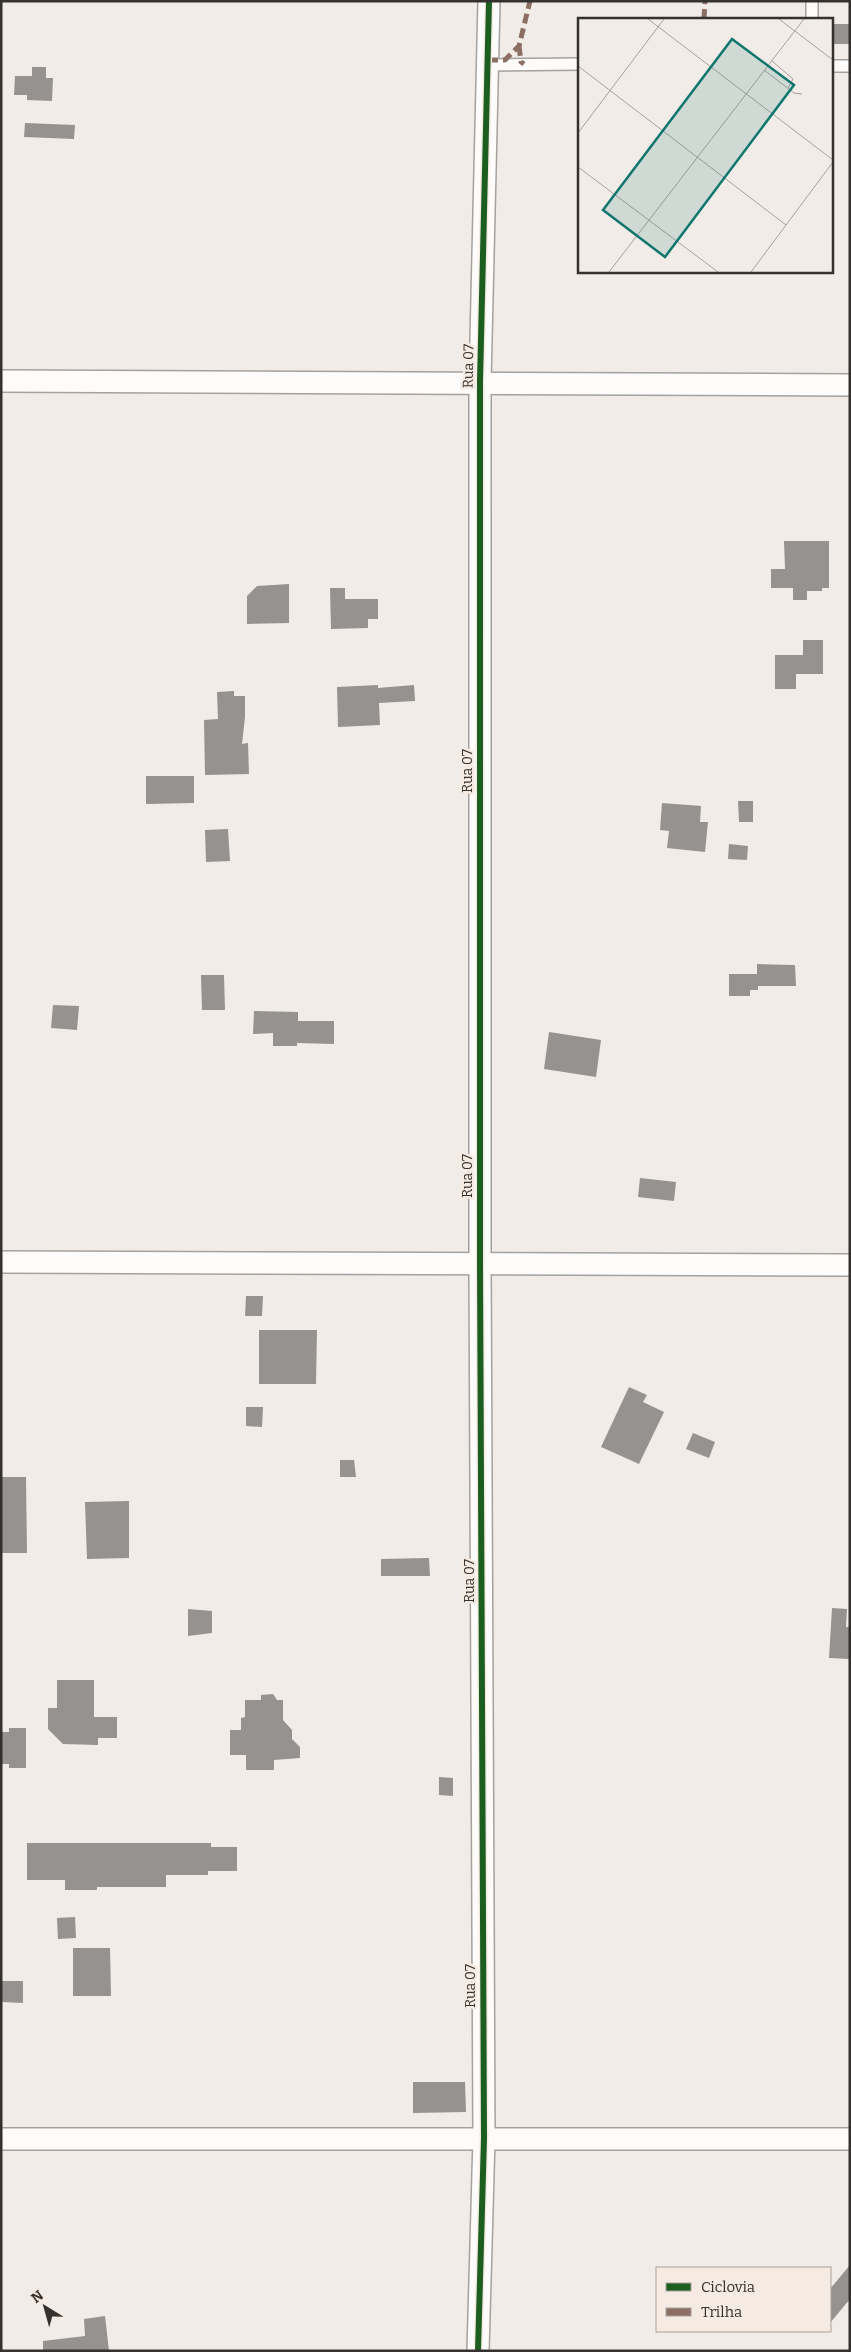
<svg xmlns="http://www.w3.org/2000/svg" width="851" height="2352" viewBox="0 0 851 2352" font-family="Bitter,serif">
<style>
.building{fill:#96928f}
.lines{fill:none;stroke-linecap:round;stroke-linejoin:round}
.service-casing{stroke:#a5a19e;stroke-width:14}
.minor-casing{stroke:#a5a19e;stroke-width:24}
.service{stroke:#fdfcfb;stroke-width:11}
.minor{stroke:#fdfcfb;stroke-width:21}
.quiet{stroke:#8d6e63;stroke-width:5;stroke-dasharray:10 5;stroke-linecap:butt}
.cycleway-casing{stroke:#f5ebe3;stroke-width:9}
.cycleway{stroke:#1b5e20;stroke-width:6}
.labels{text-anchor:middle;stroke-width:5;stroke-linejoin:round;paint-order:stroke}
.street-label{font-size:14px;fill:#35312e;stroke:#f5ebe3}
.inset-road{fill:none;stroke:#a6a19d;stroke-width:1}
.view{fill:#0f766e;fill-opacity:0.15;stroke:#0f766e;stroke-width:2.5}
.inset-edge{fill:none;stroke:#35312e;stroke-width:2.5}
</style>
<rect width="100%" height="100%" fill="#f1ece7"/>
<g class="building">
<polygon points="834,24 850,24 850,44 833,44"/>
<polygon points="32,67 46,67 46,78 53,78 52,101 27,100 27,95 14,95 15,76 32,76"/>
<polygon points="25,123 75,125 74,139 24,137"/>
<polygon points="784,541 829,541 829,588 822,588 822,591 807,591 807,600 793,600 793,588 771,588 771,569 785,569"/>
<polygon points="289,584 289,623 247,624 247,596 257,586"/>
<polygon points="330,588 345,588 345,599 378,599 378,619 368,619 368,628 331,629"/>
<polygon points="803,640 823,640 823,674 796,674 796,689 775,689 775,655 803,655"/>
<polygon points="378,685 378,688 414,685 415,701 379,703 380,725 338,727 337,687"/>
<polygon points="234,691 234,696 245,696 245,717 242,744 248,743 249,774 205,775 204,720 218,719 217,692"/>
<polygon points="146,776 194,776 194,803 146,804"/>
<polygon points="738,801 753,801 753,822 739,822"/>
<polygon points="662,803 701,806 700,822 708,822 705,852 667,848 669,831 660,830"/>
<polygon points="228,829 230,861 206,862 205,830"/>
<polygon points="729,844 748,846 747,860 728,859"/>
<polygon points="757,964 795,965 796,986 758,986 758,990 750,990 750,996 729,996 729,974 757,974"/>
<polygon points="201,975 224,975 225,1010 202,1010"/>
<polygon points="53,1005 79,1006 77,1030 51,1028"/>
<polygon points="254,1011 298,1012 298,1021 334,1021 334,1044 297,1043 297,1046 273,1046 273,1033 253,1034"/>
<polygon points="549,1032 601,1040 596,1077 544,1069"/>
<polygon points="640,1178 676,1182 674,1201 638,1197"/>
<polygon points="246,1296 263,1296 262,1316 245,1316"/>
<polygon points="259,1330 317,1330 316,1384 259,1384"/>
<polygon points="629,1387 647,1395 643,1402 664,1412 639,1464 601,1447"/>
<polygon points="246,1407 263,1407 262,1427 246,1426"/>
<polygon points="693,1433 715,1442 709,1458 686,1449"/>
<polygon points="340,1460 354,1460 356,1477 340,1477"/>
<polygon points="1,1477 26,1477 27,1553 1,1553"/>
<polygon points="129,1501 129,1558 87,1559 85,1502"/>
<polygon points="429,1558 430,1576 381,1576 381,1559"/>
<polygon points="832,1608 847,1609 846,1627 850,1627 849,1659 829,1658"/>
<polygon points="188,1609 212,1611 212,1633 188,1636"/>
<polygon points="57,1680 94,1680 94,1717 117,1717 117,1738 98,1738 98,1745 63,1744 48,1729 48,1708 57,1708"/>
<polygon points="273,1694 277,1700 283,1700 283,1720 292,1730 292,1739 300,1747 300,1758 274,1760 274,1770 246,1770 246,1755 230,1755 230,1730 241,1730 241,1718 245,1717 245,1700 261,1700 261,1695"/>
<polygon points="9,1728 26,1728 26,1768 9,1768 9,1764 2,1764 2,1732 9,1732"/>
<polygon points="439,1777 453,1778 453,1796 439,1795"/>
<polygon points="27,1843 211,1843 211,1847 237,1847 237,1871 208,1871 208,1875 166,1875 166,1887 97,1887 97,1890 65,1890 65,1880 27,1880"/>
<polygon points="75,1917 76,1938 58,1939 57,1918"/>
<polygon points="73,1948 110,1948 111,1996 73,1996"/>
<polygon points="2,1981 23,1981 23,2003 2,2002"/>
<polygon points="413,2082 465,2082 466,2112 413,2113"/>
<polygon points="850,2265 850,2299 830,2323 830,2289"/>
<polygon points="105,2316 109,2351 43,2351 43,2341 85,2336 84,2319"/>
</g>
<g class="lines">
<g class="service-casing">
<g id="service">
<polyline points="812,19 812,1"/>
<polyline points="488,65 580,64"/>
<polyline points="832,66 850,66"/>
</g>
</g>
<g class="minor-casing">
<g id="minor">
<polyline points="1,381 850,385"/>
<polyline points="1,1262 850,1265"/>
<polyline points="1,2139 850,2139"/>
<polyline points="478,2351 484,2138 480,1264 480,382 489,1"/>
</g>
</g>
<use href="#service" class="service"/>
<use href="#minor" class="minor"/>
<g class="quiet">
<polyline points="704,19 705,1"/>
<polyline points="519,46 521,62 524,64"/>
<polyline points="488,60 505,60 519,46 530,1"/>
</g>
<g class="cycleway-casing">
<polyline id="cycleway" points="478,2351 484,2138 480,1264 480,382 489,1"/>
</g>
<use href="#cycleway" class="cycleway"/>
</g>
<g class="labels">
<g class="street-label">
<text transform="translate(468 366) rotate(-89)" y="5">Rua 07</text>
<text transform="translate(467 771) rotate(-90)" y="5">Rua 07</text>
<text transform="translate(467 1176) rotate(-90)" y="5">Rua 07</text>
<text transform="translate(469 1581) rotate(-90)" y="5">Rua 07</text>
<text transform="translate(470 1986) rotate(-90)" y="5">Rua 07</text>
</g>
</g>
<g transform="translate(578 18)">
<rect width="255" height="255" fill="#f1ece7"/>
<path class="inset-road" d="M70,1L255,142M201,1L255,42M194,43L215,61L210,70M0,48L208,207M186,52L216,75L224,76M0,115L86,1M0,149L140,254M31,254L226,1M173,254L255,144"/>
<path class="view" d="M154,21L216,67L87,239L25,192Z"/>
<rect width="255" height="255" class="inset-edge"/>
</g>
<rect width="851" height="2352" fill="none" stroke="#35312e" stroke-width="5"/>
<rect x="656" y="2267" width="175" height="65" fill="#f5ebe3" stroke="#a8a19b"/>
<rect x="666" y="2283" width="25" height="8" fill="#1b5e20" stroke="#a8a19b"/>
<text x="701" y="2292" font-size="15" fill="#35312e">Ciclovia</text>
<rect x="666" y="2308" width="25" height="8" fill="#8d6e63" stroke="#a8a19b"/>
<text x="701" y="2317" font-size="15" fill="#35312e">Trilha</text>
<g transform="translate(45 2307) rotate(323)" stroke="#f5ebe3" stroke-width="4" paint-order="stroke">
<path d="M0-4L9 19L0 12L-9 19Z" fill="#35312e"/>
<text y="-8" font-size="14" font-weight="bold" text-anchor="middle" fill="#35312e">N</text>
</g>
</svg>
